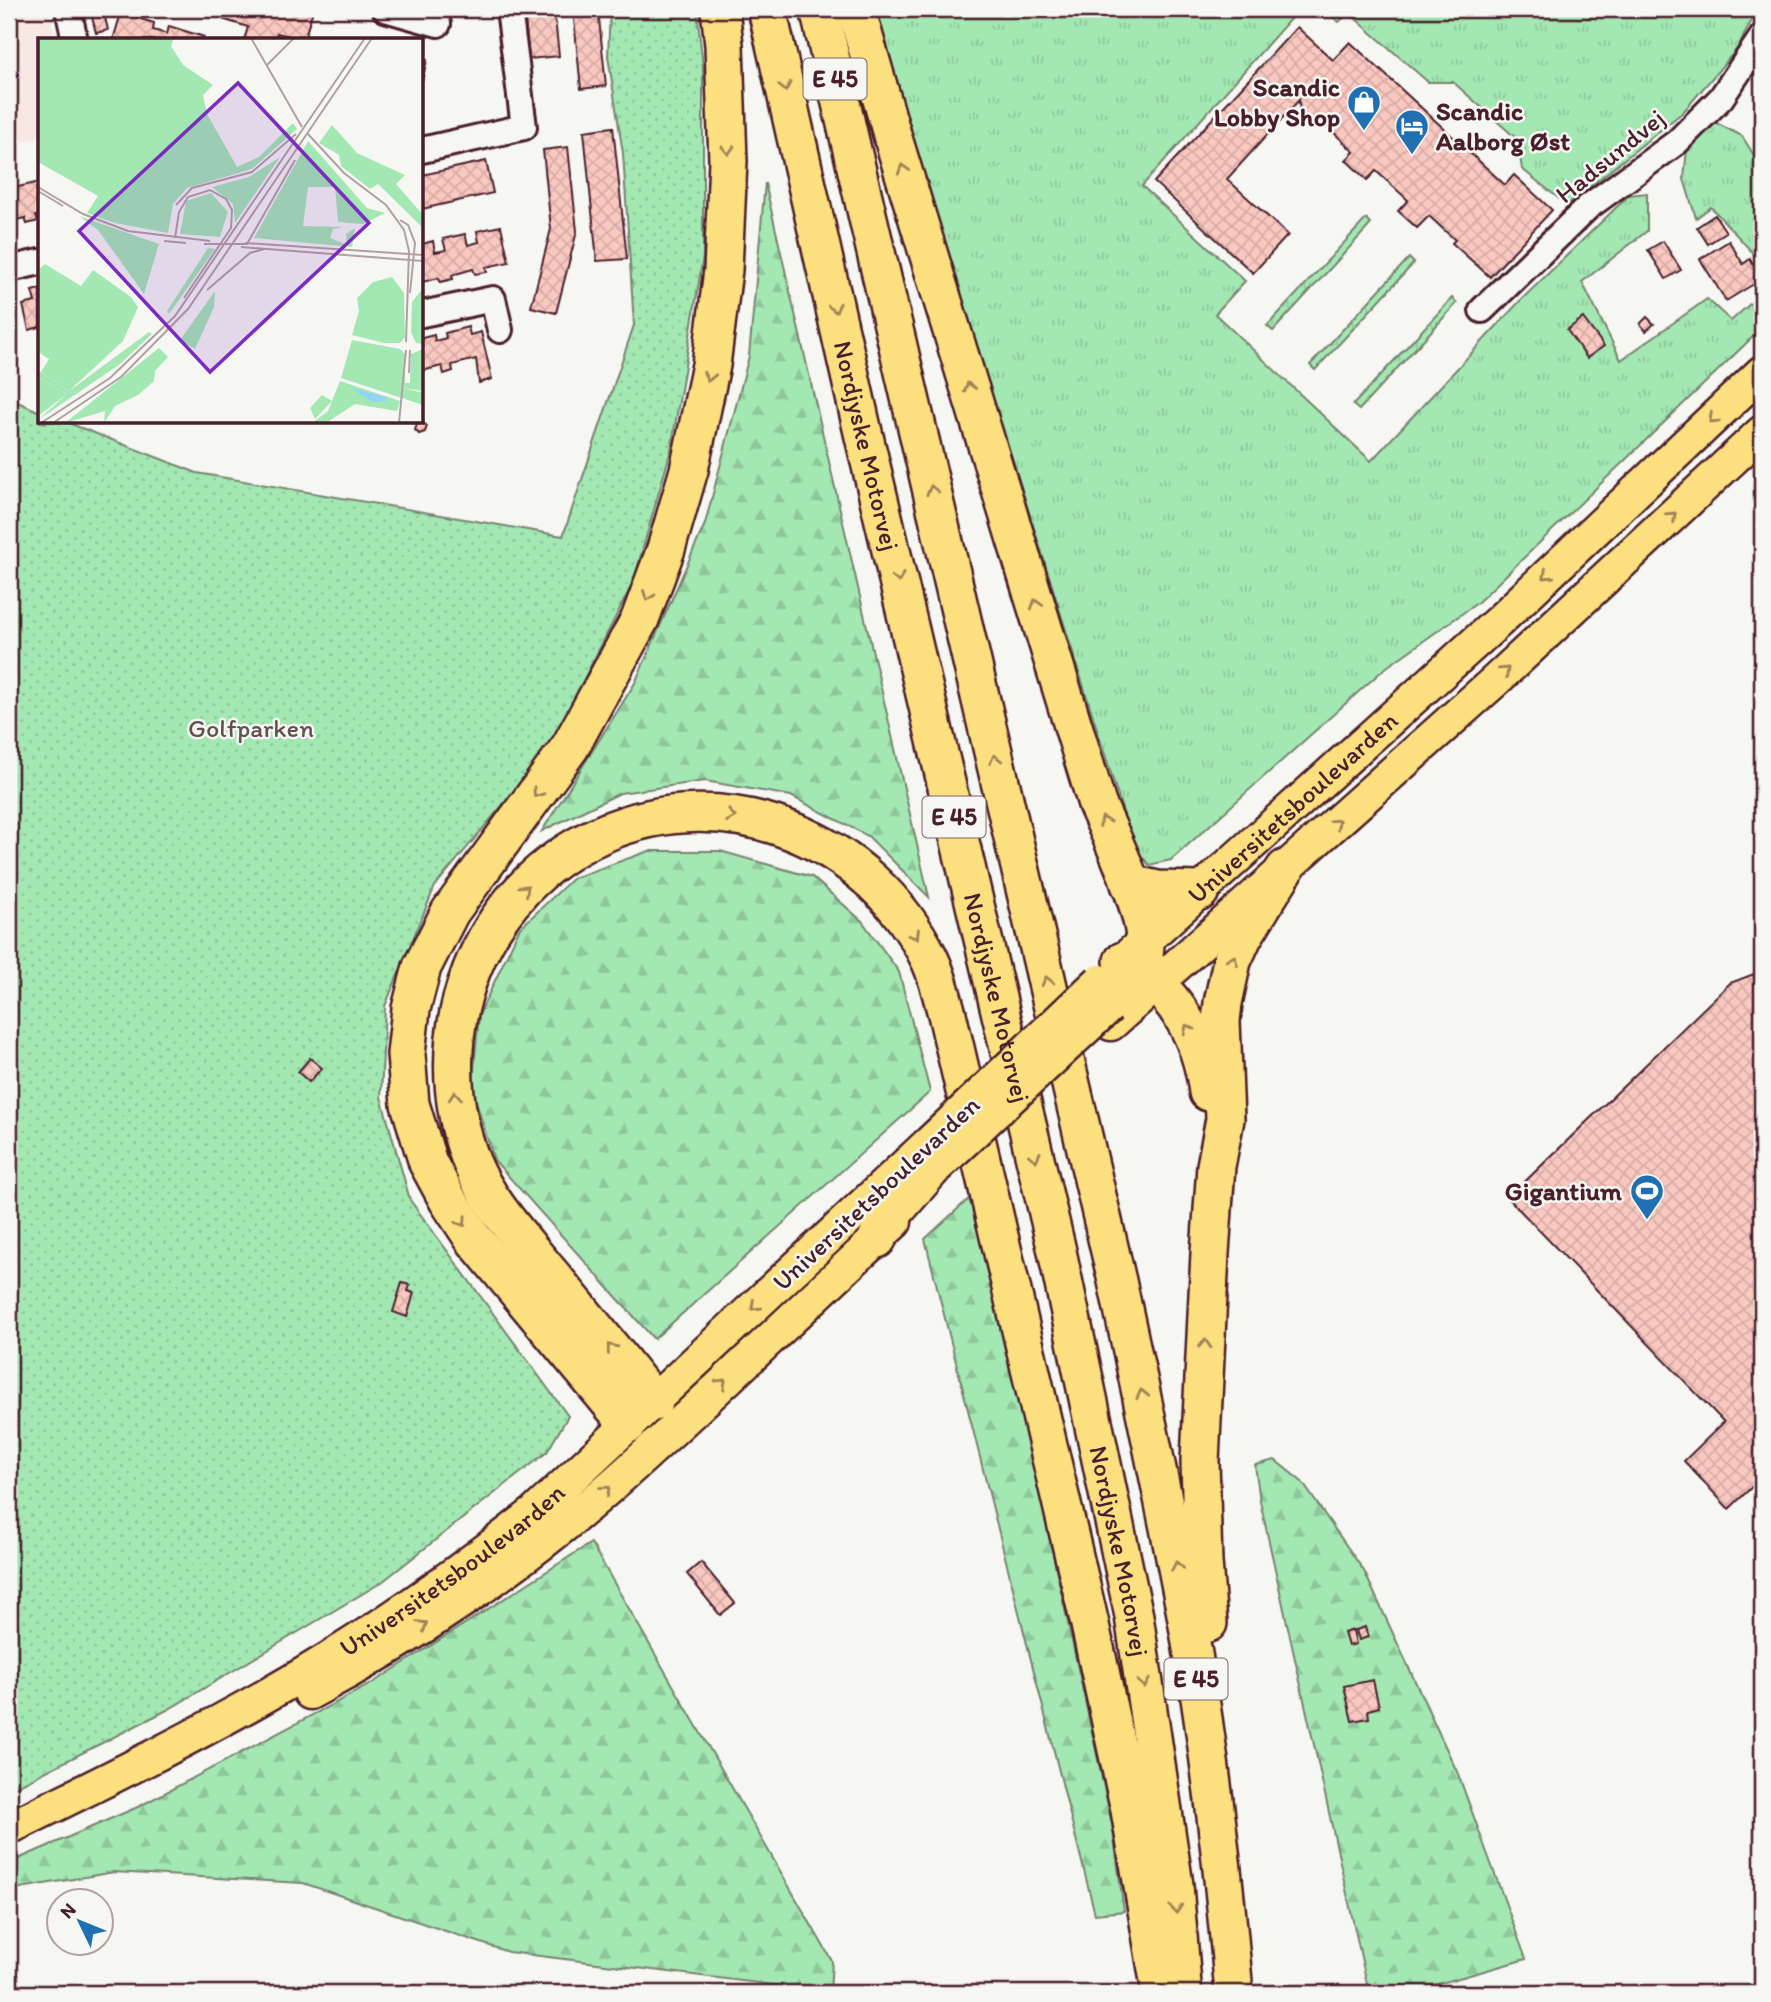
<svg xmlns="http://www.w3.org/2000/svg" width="1771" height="2002" viewBox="0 0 1771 2002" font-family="Itim,sans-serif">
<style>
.built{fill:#f7e8e3}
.grass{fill:url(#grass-tufts);stroke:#76846f;stroke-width:2}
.forest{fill:url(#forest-firs);stroke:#76846f;stroke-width:2}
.park{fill:url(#park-dots);stroke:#76846f;stroke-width:2}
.building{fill:url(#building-cross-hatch);stroke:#4a1f2b;stroke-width:2}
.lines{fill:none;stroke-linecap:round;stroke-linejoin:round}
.minor-casing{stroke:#4a1f2b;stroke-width:30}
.major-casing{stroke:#4a1f2b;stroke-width:37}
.highway-casing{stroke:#4a1f2b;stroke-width:42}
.minor{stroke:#f6f6f2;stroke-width:24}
.major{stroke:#fce080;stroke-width:32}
.highway{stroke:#fce080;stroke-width:37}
.major-bridge-casing{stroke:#4a1f2b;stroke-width:37;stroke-linecap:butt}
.highway-bridge-casing{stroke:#4a1f2b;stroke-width:42;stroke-linecap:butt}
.major-bridge{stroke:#fce080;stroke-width:32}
.highway-bridge{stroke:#fce080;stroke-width:37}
.oneway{stroke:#a38056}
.labels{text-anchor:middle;stroke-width:5;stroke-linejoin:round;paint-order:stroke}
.shield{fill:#f6f6f2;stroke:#7e6067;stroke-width:2}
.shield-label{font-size:24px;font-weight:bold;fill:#4a1f2b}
.poi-label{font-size:26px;font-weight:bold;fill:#4a1f2b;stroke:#f6f6f2;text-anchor:end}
.street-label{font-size:26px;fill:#4a1f2b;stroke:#f6f6f2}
.park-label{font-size:26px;fill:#60514d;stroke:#f6f6f2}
.inset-road{fill:none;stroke:#b1a0a2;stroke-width:2}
.view{fill:#7b2cbf;fill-opacity:0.15;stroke:#7b2cbf;stroke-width:3.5}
.inset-edge{fill:none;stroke:#4a1f2b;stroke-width:3.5}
</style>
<defs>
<pattern id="grass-tufts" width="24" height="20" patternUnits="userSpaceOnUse" patternTransform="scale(1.75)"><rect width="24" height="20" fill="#a3e8b3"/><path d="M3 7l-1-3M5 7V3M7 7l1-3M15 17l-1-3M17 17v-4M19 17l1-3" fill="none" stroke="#8ec79a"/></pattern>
<pattern id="forest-firs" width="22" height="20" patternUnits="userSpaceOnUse" patternTransform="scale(1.75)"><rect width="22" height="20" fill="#a3e8b3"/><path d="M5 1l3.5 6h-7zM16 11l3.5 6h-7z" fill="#8ec79a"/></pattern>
<pattern id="park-dots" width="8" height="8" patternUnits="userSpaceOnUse" patternTransform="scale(1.75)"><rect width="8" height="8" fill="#a3e8b3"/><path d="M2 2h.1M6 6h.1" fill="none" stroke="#8ec79a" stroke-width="1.8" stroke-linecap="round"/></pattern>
<pattern id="building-cross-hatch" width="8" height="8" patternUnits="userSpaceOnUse" patternTransform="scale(1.75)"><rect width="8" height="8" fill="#f9c9c1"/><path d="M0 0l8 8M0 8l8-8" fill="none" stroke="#d7aca6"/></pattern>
</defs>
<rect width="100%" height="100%" fill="#f6f6f2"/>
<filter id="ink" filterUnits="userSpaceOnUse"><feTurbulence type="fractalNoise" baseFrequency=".0143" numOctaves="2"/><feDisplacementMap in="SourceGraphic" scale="14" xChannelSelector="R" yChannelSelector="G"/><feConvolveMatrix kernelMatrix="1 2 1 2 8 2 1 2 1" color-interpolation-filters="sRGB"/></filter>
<g filter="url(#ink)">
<polygon class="built" points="9,9 48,9 56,40 40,40 40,137 9,145"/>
<g class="grass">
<polygon points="871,9 1299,9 1142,186 1245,281 1215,314 1371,461 1520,301 1629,195 1647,193 1647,231 1582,282 1621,360 1707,299 1731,321 1762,293 1762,328 1477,603 1384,669 1171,860 1149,865 1134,847"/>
<polygon points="1323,9 1758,9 1736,50 1683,112 1567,205 1522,169 1517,139 1453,82 1428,82 1349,13 1339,22"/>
<polygon points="1716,123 1742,136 1762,168 1762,263 1711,207 1696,218 1684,179 1687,149"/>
<polygon points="1366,219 1371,224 1273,331 1267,326"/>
<polygon points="1409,258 1414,263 1315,370 1310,365"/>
<polygon points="1452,298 1457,303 1359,410 1353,405"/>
</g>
<g class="forest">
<polygon points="765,183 929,897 868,836 791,796 705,781 620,793 542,831 635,683 705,524 749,356"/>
<polygon points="649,851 720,851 812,877 862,921 899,972 930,1092 654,1339 494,1160 472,1089 479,1015 519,929 573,878"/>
<polygon points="974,1194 1112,1824 1124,1911 1095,1914 925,1239"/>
<polygon points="1275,1460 1302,1482 1364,1571 1458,1774 1526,1959 1406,1993 1369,1993 1260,1501 1255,1465"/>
<polygon points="591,1543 832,1961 830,1992 508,1952 303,1883 114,1872 9,1890 9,1863 140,1806 371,1684"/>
</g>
<polygon class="park" points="610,9 697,9 703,68 703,257 671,450 633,583 546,753 435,886 385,1006 381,1097 410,1200 568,1416 547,1452 382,1582 169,1709 9,1790 9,398 40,412 40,422 66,422 197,473 563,536 634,325 623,153 608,56"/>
<g class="building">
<polygon points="90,9 103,9 108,30 96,33"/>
<polygon points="225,9 309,9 313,10 304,40 277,33 275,40 244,40 248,27 222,19"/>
<polygon points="524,9 554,9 559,56 529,59"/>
<polygon points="573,9 598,9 606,86 581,89"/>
<polygon points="121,13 154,23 153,30 167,34 169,26 204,37 203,40 113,40"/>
<polygon points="1297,27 1333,60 1350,42 1505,185 1514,175 1552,210 1490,277 1452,243 1455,240 1429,216 1417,228 1398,211 1408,200 1376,171 1367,180 1346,160 1354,152 1329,128 1309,128 1300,119 1299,100 1227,179 1288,235 1253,273 1154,182"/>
<polygon points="422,59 427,60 422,81"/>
<polygon points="613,127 627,259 597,261 584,131"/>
<polygon points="568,147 577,231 556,313 531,307 551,229 543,150"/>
<polygon points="486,161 493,193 422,209 422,175"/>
<polygon points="40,182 40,215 36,216 38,221 27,224 25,218 9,222 9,189"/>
<polygon points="1715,215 1726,232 1708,244 1697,227"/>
<polygon points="501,226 509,262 486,267 487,272 475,274 473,269 452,275 453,279 440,282 439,278 422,282 422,244 433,241 435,252 441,251 446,250 443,239 465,234 468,245 479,242 477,231"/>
<polygon points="1663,241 1681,270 1666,279 1648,250"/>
<polygon points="1729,241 1743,264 1750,259 1762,279 1726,301 1700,259"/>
<polygon points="40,289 40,327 29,330 23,305 35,302 32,291"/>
<polygon points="1647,317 1654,324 1646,331 1640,324"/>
<polygon points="1583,318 1604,346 1587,358 1567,330"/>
<polygon points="468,327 470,335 481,332 492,379 479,383 476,359 452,365 453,371 444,374 442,366 422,371 422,338 434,335 435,341 446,338 445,333"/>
<polygon points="422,422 427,426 425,432 419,434 415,430 417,424"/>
<polygon points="1762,971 1762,1477 1729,1509 1684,1461 1724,1422 1508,1198 1730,983"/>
<polygon points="310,1058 322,1068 309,1082 298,1072"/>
<polygon points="402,1283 410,1285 408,1291 414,1293 407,1317 393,1312"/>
<polygon points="701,1562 735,1603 720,1615 687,1574"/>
<polygon points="1365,1627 1368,1637 1359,1640 1356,1630"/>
<polygon points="1353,1630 1356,1644 1348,1646 1344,1633"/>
<polygon points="1373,1680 1379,1707 1368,1710 1369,1718 1352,1721 1344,1686"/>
</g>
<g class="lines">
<g class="minor-casing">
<g id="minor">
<polyline points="68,9 75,40"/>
<polyline points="385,9 438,24"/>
<polyline points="422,150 524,127 509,9"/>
<polyline points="9,269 40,262"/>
<polyline points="1482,310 1588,207 1677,142 1721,98 1762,37"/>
<polyline points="422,314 493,299 500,330"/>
</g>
</g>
<g class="major-casing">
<g id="major">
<path id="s1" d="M1130,954L1499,621L1762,372"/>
<polyline points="1111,1024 1496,680 1762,432"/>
<path d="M310,1693C416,1637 522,1565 611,1486C708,1400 800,1309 895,1222"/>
<path id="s2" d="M9,1828C109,1779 209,1730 305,1673C385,1625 462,1570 535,1512L930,1142"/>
</g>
</g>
<g class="highway-casing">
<g id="highway">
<path id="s3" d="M767,9L862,428L1057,1251L1134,1616L1174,1885L1182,1985"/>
<path d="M819,9L1117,1281C1141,1392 1165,1503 1186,1614C1209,1740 1223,1866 1234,1993"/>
<path d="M856,9L893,138L1097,804C1111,837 1155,925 1143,958C1136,978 1121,991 1107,1005"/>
<polyline points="1130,884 1158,890 1200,891"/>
<path d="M1123,961C1174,988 1201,1036 1208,1092"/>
<polyline points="877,1239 888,1219 935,1165"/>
<path d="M654,1402C617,1355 580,1309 542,1264C516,1232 486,1199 471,1161C423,1035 476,889 602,834C727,779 871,838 930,960C938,977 942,997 947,1014L1089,1620L1130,1810L1161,1993"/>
<polyline points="628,1424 473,1238 448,1200 428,1163 410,1104 406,1054 411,1009 422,967 450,912 570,747 640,619 666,549 689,470 711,365 723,270 728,161 724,45 720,9"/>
<polyline points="1208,1623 1203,1562 1200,1461 1210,1253 1216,1166 1225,1119 1221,1021 1223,1003 1232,961 1243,937 1285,869"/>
</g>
</g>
<use href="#minor" class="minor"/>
<use href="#major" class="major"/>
<use href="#highway" class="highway"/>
<g class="major-bridge-casing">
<polyline id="major-bridge" points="930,1142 1100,981"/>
</g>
<g class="highway-bridge-casing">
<polyline id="highway-bridge" points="935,1165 1107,1005"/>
</g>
<use href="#major-bridge" class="major-bridge"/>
<use href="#highway-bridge" class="highway-bridge"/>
</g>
<defs><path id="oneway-chevron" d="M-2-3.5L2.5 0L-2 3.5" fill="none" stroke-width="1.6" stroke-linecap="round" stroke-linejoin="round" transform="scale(1.75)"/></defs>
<g class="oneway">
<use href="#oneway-chevron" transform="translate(785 87) rotate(77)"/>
<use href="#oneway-chevron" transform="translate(728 150) rotate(88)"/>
<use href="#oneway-chevron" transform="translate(903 169) rotate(-107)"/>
<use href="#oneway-chevron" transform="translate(835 308) rotate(77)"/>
<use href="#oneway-chevron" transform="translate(709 377) rotate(102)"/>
<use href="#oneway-chevron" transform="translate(969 387) rotate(-107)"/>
<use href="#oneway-chevron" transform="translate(1713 419) rotate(137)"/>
<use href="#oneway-chevron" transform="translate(932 490) rotate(-103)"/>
<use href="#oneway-chevron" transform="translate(1672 516) rotate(-43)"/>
<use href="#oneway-chevron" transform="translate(1547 575) rotate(137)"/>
<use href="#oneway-chevron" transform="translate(898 578) rotate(77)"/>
<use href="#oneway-chevron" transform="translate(648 596) rotate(111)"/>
<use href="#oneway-chevron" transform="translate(1036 604) rotate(-107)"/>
<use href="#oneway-chevron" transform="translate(1505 671) rotate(-43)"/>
<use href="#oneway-chevron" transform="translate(995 759) rotate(-103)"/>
<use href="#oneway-chevron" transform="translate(537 793) rotate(125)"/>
<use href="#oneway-chevron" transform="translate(731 816) rotate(8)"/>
<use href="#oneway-chevron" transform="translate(1104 821) rotate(-112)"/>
<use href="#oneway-chevron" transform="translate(1336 823) rotate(-42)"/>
<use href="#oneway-chevron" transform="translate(525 889) rotate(-43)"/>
<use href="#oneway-chevron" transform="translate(915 935) rotate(59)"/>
<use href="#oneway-chevron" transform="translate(1233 960) rotate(-69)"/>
<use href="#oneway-chevron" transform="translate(1047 981) rotate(-103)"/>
<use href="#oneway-chevron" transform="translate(1188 1029) rotate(-117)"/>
<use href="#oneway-chevron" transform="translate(455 1096) rotate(-94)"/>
<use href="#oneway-chevron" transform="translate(1035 1157) rotate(77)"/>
<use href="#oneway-chevron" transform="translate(462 1222) rotate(57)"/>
<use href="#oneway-chevron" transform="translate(755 1306) rotate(137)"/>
<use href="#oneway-chevron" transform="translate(1205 1344) rotate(-87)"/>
<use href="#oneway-chevron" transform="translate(611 1348) rotate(-129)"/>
<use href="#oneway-chevron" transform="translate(722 1383) rotate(-44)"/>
<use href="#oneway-chevron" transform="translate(1142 1394) rotate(-102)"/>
<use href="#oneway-chevron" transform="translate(606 1490) rotate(-40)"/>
<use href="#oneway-chevron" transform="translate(1177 1566) rotate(-101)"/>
<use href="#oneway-chevron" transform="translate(423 1625) rotate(-33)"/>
<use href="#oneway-chevron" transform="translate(1144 1683) rotate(82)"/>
<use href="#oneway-chevron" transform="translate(1176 1909) rotate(85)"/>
</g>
</g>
<defs>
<g id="shop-pin" transform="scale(1.75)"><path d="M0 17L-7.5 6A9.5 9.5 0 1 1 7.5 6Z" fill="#1f6fb2" stroke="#f6f6f2"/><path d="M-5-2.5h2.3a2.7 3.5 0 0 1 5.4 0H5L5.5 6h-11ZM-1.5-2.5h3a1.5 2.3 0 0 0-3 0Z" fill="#fff"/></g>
<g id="hotel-pin" transform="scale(1.75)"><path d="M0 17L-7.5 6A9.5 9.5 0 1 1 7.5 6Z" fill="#1f6fb2" stroke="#f6f6f2"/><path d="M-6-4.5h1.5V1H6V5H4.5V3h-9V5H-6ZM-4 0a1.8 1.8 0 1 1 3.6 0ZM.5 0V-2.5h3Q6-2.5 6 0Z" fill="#fff"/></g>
<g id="stadium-pin" transform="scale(1.75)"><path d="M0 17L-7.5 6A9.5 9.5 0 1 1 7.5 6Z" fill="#1f6fb2" stroke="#f6f6f2"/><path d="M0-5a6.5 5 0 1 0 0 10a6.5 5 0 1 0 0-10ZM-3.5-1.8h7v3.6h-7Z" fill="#fff"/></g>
</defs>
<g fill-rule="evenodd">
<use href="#shop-pin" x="1364" y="102"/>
<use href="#hotel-pin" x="1412" y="126"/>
<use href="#stadium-pin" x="1647" y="1191"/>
</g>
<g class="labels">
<g class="shield">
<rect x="803.5" y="58.5" width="63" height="41" rx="5"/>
<rect x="922.5" y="796.5" width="63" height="41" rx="5"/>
<rect x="1164.5" y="1658.5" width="63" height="41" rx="5"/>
</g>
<g class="shield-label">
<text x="835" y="87">E 45</text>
<text x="954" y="825">E 45</text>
<text x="1196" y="1687">E 45</text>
</g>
<g class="poi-label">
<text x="1340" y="96">Scandic<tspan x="1340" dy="30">Lobby Shop</tspan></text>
<text x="1436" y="120" text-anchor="start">Scandic<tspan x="1436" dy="30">Aalborg Øst</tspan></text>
<text x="1622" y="1200">Gigantium</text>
</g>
<g class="street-label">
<text transform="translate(1610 156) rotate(-39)" y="9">Hadsundvej</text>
<text dy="9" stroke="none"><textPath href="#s3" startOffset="448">Nordjyske Motorvej</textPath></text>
<text dy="9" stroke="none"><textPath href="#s1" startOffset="219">Universitetsboulevarden</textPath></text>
<text dy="9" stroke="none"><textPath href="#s3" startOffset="1015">Nordjyske Motorvej</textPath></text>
<text transform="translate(876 1193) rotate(-43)" y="9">Universitetsboulevarden</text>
<text dy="9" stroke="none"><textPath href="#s3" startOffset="1582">Nordjyske Motorvej</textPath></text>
<text dy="9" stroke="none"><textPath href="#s2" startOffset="514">Universitetsboulevarden</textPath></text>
</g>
<g class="park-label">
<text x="251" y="737">Golfparken</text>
</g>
</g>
<g transform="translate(38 38)">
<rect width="385" height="385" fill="#f6f6f2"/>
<path d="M270,103L329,170L347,175L325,186L300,184L297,149H270L265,188L305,189L295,191L292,200L309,207L308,196L317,190L314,209L216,200ZM354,239L366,255L367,299L362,305H346L314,297L321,273L319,260L335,244ZM385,250V306L378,305L373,294L374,264ZM314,302L362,311L367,316V345H372L373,316L385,311V353L365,350L385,355V367L303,340ZM302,343L362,363L359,373L317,366L288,385H274L290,373Z" fill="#a3e8b3"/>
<path d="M294,87L319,115L367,137L358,146L385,177V190L340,146L332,151L303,128L301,117L281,105ZM242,119L197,185L195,166L174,149L211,139ZM173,155L190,174L182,199L142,196L148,163ZM41,178L121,206L106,256L60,192ZM170,210L177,211L131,276L129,273ZM177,253L176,269L157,311L142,302ZM111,294L114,296L82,326L0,382L29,356L0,339V332L31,353ZM121,310L130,319L117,333L116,343L100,357L77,368L66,385L67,373L27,385Z" fill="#a3e8b3"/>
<path d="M0,0H136L133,8L145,27L175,47L165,57L169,76L199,129L221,119L255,85L259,91L214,131L149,150L135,166L130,195L77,185L49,175L60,158L0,124ZM7,226L43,248L55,232L93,259L100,269L85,303L31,353L3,334L11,321L0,314V232ZM284,357L294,363L277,381L272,370Z" fill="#a3e8b3"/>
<path d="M0,339L29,356L0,378Z" fill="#a3e8b3"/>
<path d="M12,265L35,280L11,315L0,308V282Z" fill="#a3e8b3"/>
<path d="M313,350L348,359L349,363L334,364Z" fill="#94d3f5"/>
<path class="inset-road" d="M213,0L264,89M228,28L256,0M269,95L306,135L348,167L366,192L371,213L368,304M0,149L45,176L90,193L172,203M0,153L25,168M138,167L154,150L214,134L258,96M362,182L370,187L377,205L372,255M137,200L141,174L150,159L172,152L188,161L194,172L193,190L146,260M126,203L148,205M207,205L385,217M166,206H209L257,122M203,209L385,223M169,252L212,215L226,211M371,335L372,312M3,385L72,340L137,278L327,0M15,385L83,339L150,271L334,0M361,385L368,312"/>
<path class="view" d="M200,45L331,185L172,334L41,193Z"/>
<rect width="385" height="385" class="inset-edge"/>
</g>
<rect width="1771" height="2002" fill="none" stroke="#f6f6f2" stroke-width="35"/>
<rect x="18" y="18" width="1736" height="1967" fill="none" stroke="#4a1f2b" stroke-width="2.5" filter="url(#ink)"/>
<g transform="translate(80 1922) rotate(313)"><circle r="33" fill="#f6f6f2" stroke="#b1a0a2" stroke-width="2"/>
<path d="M0-5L12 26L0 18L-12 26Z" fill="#1f6fb2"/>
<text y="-10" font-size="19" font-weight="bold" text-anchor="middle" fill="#4a1f2b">N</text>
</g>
</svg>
